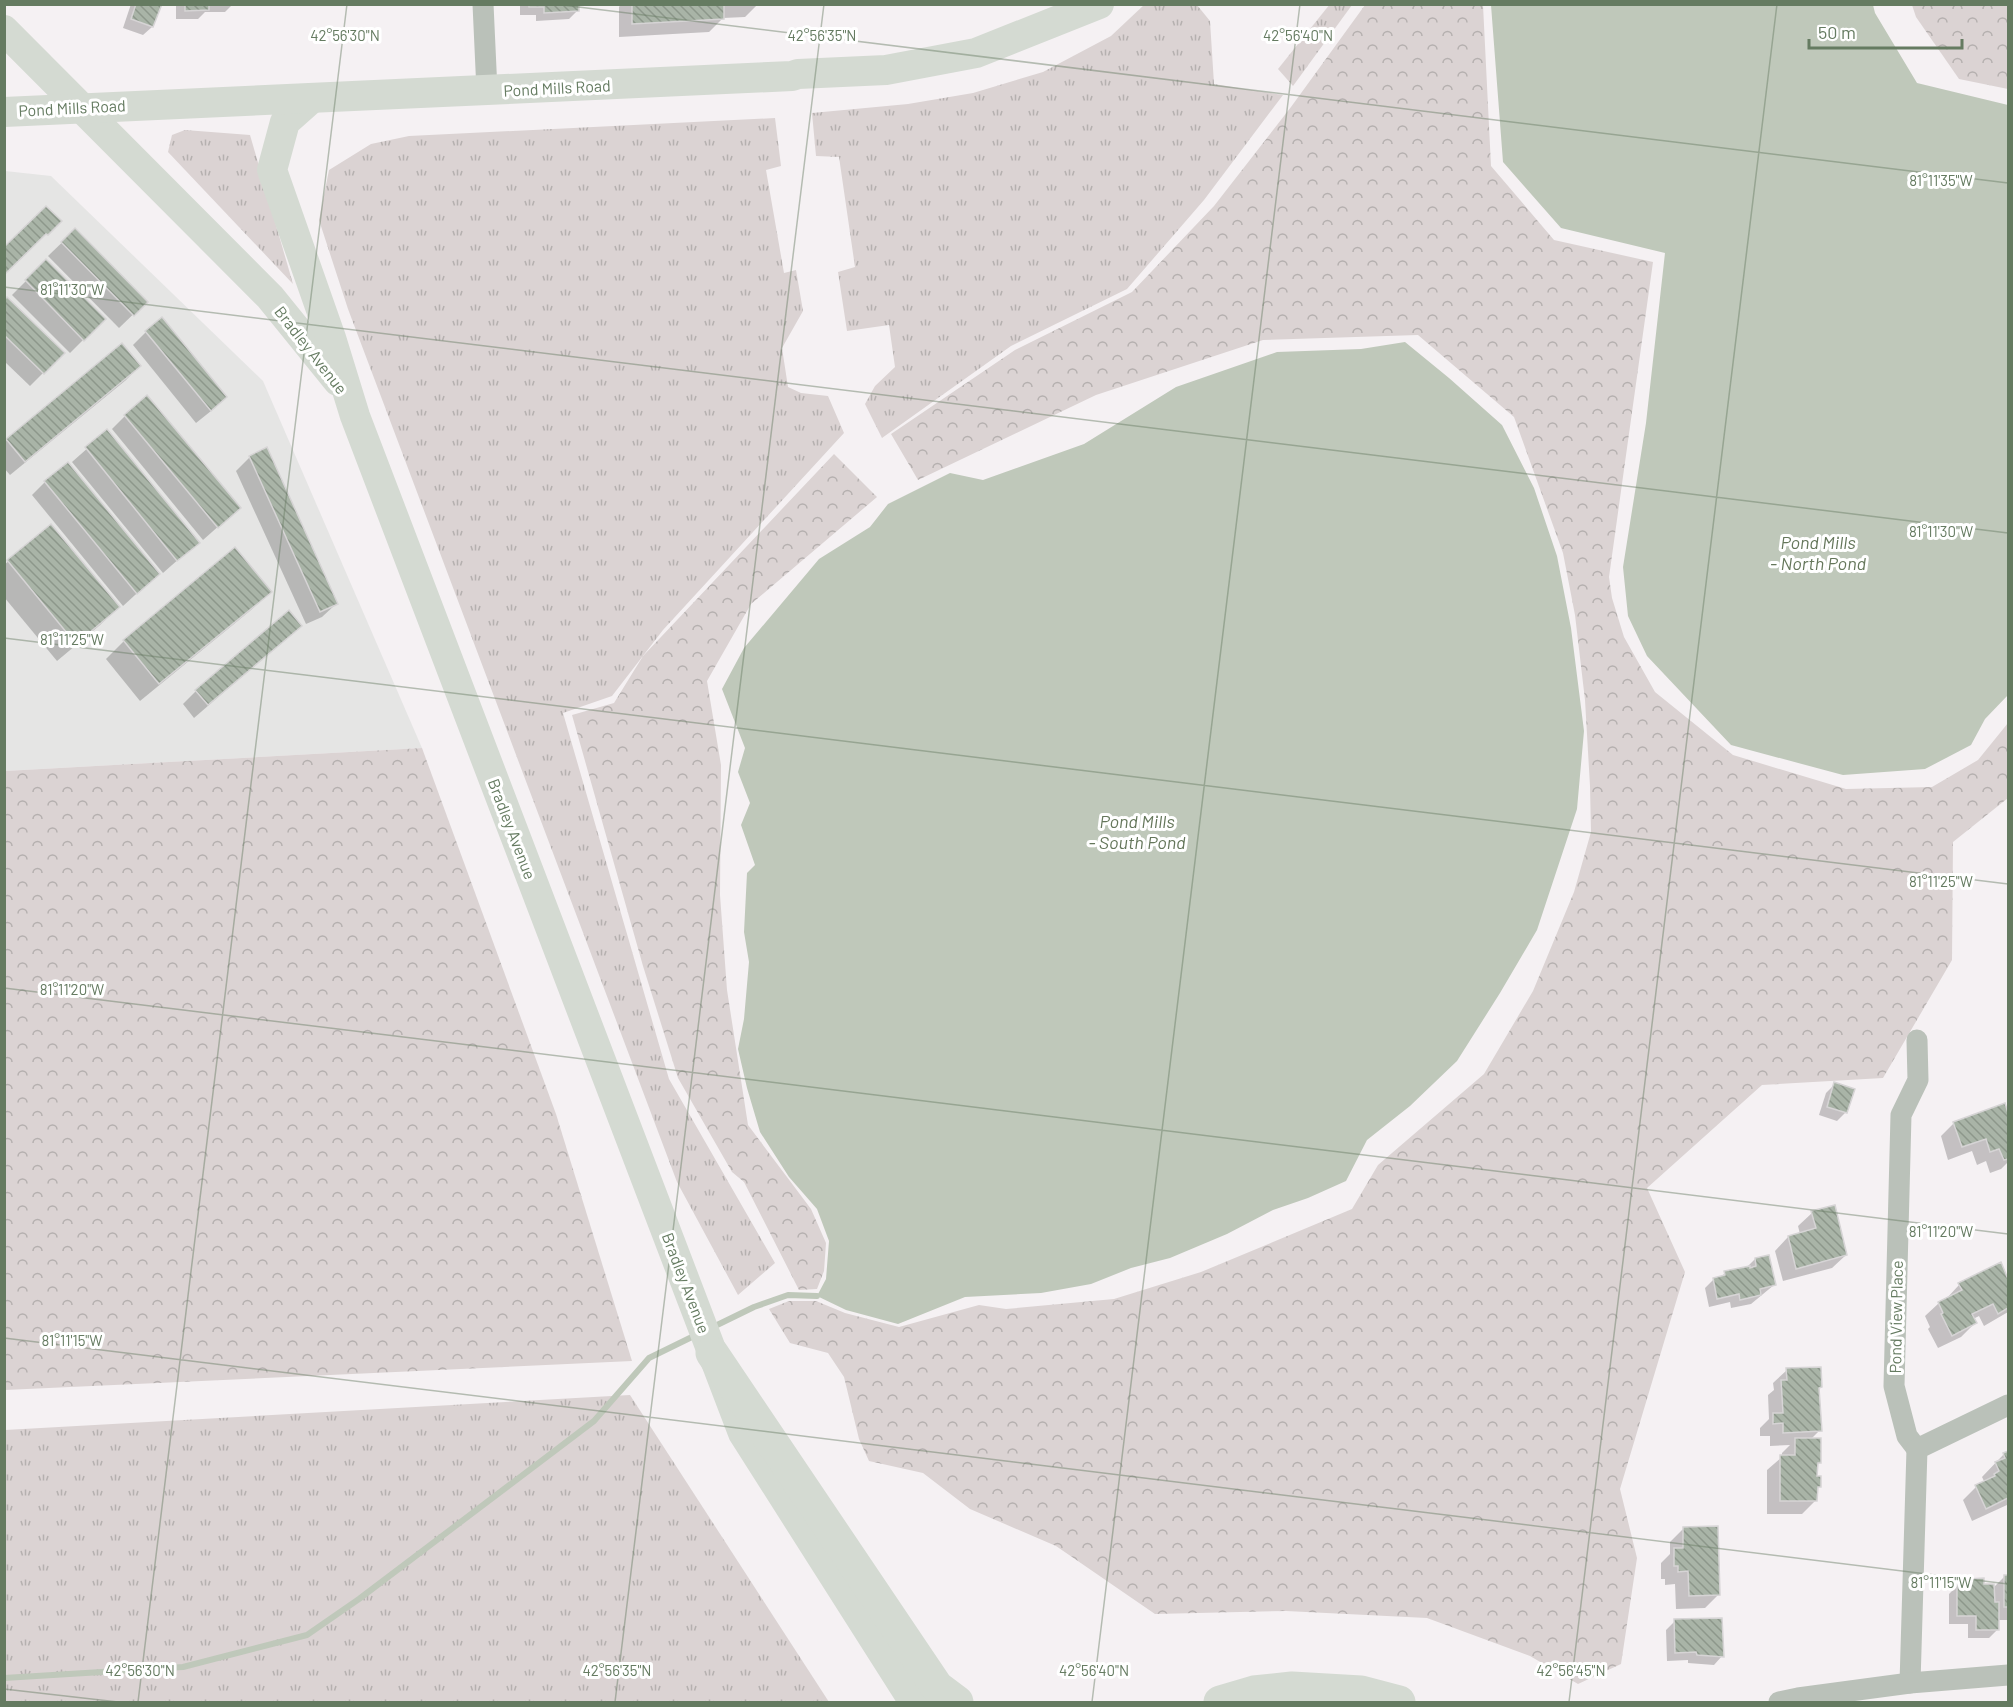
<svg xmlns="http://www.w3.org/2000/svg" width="2013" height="1707" viewBox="0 0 2013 1707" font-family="Barlow,sans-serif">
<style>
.built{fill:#e5e5e4}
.grass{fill:url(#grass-tufts)}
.forest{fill:url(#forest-crowns)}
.water{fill:#bfc8ba}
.shadow{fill:#0003}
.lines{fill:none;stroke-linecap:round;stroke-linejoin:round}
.stream{stroke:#bfc8ba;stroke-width:6}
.building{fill:url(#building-back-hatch);stroke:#d6d4d5;stroke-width:1.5}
.street{stroke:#bac1b9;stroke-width:21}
.secondary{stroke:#d4dad2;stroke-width:30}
.highway{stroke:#d4dad2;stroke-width:33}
.ticks{fill:none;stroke:#657b61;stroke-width:1.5;stroke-opacity:0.45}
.labels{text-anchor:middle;stroke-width:6;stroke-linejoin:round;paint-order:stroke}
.street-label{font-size:16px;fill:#657b61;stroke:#fff}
.water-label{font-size:18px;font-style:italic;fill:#65775b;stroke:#fff}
.ticks-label{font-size:15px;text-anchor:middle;fill:#657b61;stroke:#fff;stroke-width:6;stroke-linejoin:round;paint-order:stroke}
</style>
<defs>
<pattern id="grass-tufts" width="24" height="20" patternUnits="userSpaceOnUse" patternTransform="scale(1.5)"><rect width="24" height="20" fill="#dbd3d3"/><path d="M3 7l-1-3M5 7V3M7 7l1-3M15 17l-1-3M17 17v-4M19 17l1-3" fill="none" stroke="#b5b0af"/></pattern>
<pattern id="forest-crowns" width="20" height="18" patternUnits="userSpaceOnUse" patternTransform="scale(1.5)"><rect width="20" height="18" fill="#dbd3d3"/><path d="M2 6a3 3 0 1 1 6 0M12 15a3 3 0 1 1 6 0" fill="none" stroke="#b5b0af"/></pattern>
<pattern id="building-back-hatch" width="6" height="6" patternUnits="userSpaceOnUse" patternTransform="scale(1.5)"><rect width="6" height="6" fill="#a9b4a7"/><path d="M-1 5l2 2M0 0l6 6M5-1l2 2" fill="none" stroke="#8d978b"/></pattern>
</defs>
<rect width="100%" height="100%" fill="#f5f1f3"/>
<polygon class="built" points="5,171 51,176 263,381 422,748 5,771"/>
<g class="grass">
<polygon points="1145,4 1197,5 1210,21 1214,84 1283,95 1204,200 1127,289 1011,346 882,438 865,404 875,386 895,367 889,325 847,331 838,272 855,267 839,157 816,156 812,113 908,104 973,93 1043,72 1111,36"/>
<polygon points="1330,4 1352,5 1293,86 1278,69"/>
<polygon points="775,118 781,166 766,170 784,273 796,270 803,311 782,348 788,387 801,393 828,396 844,433 663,630 612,696 563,713 669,1079 775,1263 738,1295 677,1182 348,309 319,220 329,170 371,144 409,136"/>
<polygon points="185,130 250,135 293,284 168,152 172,135"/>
<polygon points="630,1395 829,1702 5,1702 5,1430"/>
</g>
<g class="forest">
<polygon points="1365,5 1483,5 1491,166 1554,240 1653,262 1609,577 1612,598 1624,637 1655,692 1733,755 1846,789 1932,787 1978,760 2008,723 2008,798 1953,842 1952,960 1883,1078 1762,1085 1647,1188 1685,1272 1620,1489 1637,1558 1621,1664 1578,1684 1530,1656 1427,1618 1286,1611 1155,1614 1056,1546 970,1509 923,1473 869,1461 859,1439 844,1377 828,1353 790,1343 769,1309 789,1301 816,1301 845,1313 899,1327 979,1305 1006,1309 1114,1299 1201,1272 1352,1209 1378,1165 1484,1074 1533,991 1574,892 1591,832 1590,786 1585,700 1575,615 1563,553 1514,417 1418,335 1263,340 1096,395 918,480 891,434 1015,350 1132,292 1214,206 1291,107"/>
<polygon points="1912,5 2008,5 2008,89 1959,79 1916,17"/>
<polygon points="834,454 877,497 751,604 707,681 721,765 720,895 727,990 748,1125 811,1209 826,1243 824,1271 817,1289 799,1290 744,1182 732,1172 678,1078 643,966 572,715 614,703 643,656"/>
<polygon points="422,748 556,1114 632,1361 5,1390 5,771"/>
</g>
<g class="water">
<polygon points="1491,5 1873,5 1875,13 1917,83 2008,105 2008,695 1985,719 1971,745 1925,769 1843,775 1731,745 1647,656 1628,616 1623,567 1646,423 1665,253 1561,228 1503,162"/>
<polygon points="1405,342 1449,378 1502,425 1534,488 1557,556 1571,628 1584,731 1577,809 1537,930 1500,993 1457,1061 1410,1106 1367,1140 1346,1181 1308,1198 1273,1210 1227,1234 1170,1258 1131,1268 1091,1284 1041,1293 965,1297 898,1324 846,1310 817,1296 826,1279 829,1241 817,1209 789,1177 760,1132 747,1088 738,1049 744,1019 749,962 744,932 747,873 755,865 741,825 750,803 738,772 745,748 722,689 744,648 819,559 870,527 888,504 950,473 983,480 1084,444 1176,387 1277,352 1361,349"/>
</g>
<g class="shadow">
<polygon points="131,4 160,4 152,27 143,35 123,28"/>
<polygon points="176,4 233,4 225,12 205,12 198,19 176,19"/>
<polygon points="520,4 578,4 578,10 569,19 536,21 536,15 520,15"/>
<polygon points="621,4 758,4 745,17 723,18 709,32 619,37 619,7"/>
<polygon points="75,230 146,302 119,328 48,256"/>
<polygon points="46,261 104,319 70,353 12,295"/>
<polygon points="4,302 63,353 30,386 4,361"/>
<polygon points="146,332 211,411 196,423 133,345"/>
<polygon points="122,345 139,366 126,380 10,475 4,468 4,443"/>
<polygon points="125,416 239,508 203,540 112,429"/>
<polygon points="107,431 198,542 163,573 72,462"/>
<polygon points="250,457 336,604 322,617 306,624 236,471"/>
<polygon points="45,482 158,574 123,606 32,495"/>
<polygon points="51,526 118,607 100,625 57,661 4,597 4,565"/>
<polygon points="235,549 270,592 251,610 140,701 106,659 124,641"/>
<polygon points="300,626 194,718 183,704 196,691"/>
<polygon points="1835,1084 1846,1112 1837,1121 1819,1115 1826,1093"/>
<polygon points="2004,1105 2008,1117 2008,1162 2001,1169 1990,1173 1986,1161 1977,1165 1972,1151 1948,1160 1941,1136 1954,1123"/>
<polygon points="1812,1213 1846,1255 1832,1268 1783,1281 1775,1251 1788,1237 1800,1234 1798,1226"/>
<polygon points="1755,1259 1774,1285 1751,1304 1731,1308 1730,1302 1709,1307 1705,1288 1714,1279 1721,1277 1725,1273 1746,1268"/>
<polygon points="2008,1276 2008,1312 1984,1326 1979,1316 1973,1319 1975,1323 1961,1337 1938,1348 1928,1329 1930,1327 1925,1316 1939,1303 1946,1299 1959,1285 2007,1278"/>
<polygon points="1787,1370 1818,1389 1820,1430 1811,1439 1820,1462 1816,1466 1816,1500 1802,1514 1767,1514 1767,1470 1782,1457 1782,1453 1790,1445 1770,1446 1770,1436 1760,1436 1760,1428 1769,1419 1768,1395 1774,1390 1773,1383"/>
<polygon points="2008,1452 2008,1508 2007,1505 1972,1521 1963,1500 1976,1487 1985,1483 1982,1477 2004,1454"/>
<polygon points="1684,1528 1719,1594 1705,1608 1676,1609 1675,1584 1665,1585 1665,1579 1661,1579 1661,1563 1670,1554 1670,1542"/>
<polygon points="2005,1576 2008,1576 2008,1620 1997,1620 1998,1629 1989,1638 1968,1638 1968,1624 1949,1624 1949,1594 1958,1585 1965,1585 1970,1580 1993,1588"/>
<polygon points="1675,1621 1722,1656 1714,1665 1688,1663 1688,1660 1667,1661 1666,1630"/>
</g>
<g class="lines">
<g class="stream">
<polyline points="713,1327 754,1307 788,1295 817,1296"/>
<polyline points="4,1678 183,1667 307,1635 359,1599 594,1421 649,1358 698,1334"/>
</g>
</g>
<g class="building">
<polygon points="136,4 162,4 153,27 131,19"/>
<polygon points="185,4 209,4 209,10 185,11"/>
<polygon points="529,4 579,4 579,11 544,13 544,7 529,7"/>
<polygon points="632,4 741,4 724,5 724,19 632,24"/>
<polygon points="46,206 62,221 48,235 46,234 4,275 4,247"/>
<polygon points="75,228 148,302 134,316 61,242"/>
<polygon points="46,259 106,319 84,341 25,280"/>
<polygon points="7,297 65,353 44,374 4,335 4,300"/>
<polygon points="162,317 227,397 211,411 145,331"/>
<polygon points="122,343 141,366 25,462 6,439"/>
<polygon points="147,395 241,508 218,528 124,415"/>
<polygon points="107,429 200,543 177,561 85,447"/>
<polygon points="267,447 338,604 320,612 249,456"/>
<polygon points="68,462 160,574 137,594 44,481"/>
<polygon points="51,524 120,607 76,644 7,560"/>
<polygon points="235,547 272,592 159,684 123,640"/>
<polygon points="289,610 302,626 208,705 195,690"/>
<polygon points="1834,1082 1855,1089 1847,1113 1827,1107"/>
<polygon points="2005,1103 2008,1113 2008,1159 2004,1160 1999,1149 1990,1152 1986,1139 1962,1147 1953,1122"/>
<polygon points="1835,1205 1847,1255 1796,1269 1788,1236 1816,1228 1811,1211"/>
<polygon points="1769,1255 1776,1285 1760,1289 1761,1295 1740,1300 1739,1294 1717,1299 1713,1278 1725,1275 1724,1271 1750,1266 1750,1268 1756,1266 1755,1258"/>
<polygon points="2001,1262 2008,1279 2008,1308 1998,1314 1993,1304 1972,1314 1977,1323 1952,1336 1941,1314 1943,1313 1938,1302 1962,1290 1958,1283"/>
<polygon points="1821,1367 1822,1387 1819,1388 1822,1431 1783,1433 1783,1423 1773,1424 1773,1413 1783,1413 1781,1380 1787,1380 1786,1368"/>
<polygon points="1795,1438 1821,1438 1821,1463 1818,1463 1817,1476 1821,1476 1821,1487 1818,1487 1817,1501 1780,1501 1780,1455 1795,1455"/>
<polygon points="2008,1451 2008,1498 1986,1509 1975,1485 1995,1476 1994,1474 1999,1471 1995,1462 2005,1458 2003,1453"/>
<polygon points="1718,1526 1720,1595 1689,1596 1688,1571 1678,1572 1678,1566 1674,1566 1674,1548 1683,1548 1683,1527"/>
<rect x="2004" y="1575" width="4" height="32"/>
<polygon points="1984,1578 1984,1584 1994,1584 1995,1602 1999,1602 1999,1630 1976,1630 1976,1616 1957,1616 1957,1584 1969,1584 1969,1579"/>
<polygon points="1722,1618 1724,1657 1697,1655 1696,1652 1675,1653 1674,1619"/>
</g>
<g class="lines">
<g class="street">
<polyline points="483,4 487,91"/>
<polyline points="1917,1449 1907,1436 1894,1386 1901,1115 1918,1080 1917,1040"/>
<polyline points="1910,1683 1917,1449 2008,1405"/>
<polyline points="1779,1702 1798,1698 1910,1683 2008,1675"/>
</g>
<g class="secondary">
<polyline points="4,30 270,297 338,381"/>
<polyline points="312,98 285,122 272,170 331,338 355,416 743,1433 914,1702"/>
<polyline points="4,112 792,76 798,74 886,70 976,53 1099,4"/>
</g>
<g class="highway">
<polyline points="712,1353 937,1687 957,1702"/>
<polyline points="1220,1702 1254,1692 1292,1688 1361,1692 1399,1702"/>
</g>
</g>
<path class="ticks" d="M554,4L2008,183M4,287L2008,533M4,638L2008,884M4,988L2008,1234M4,1338L2008,1584M4,1689L118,1702M138,1702L347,4M615,1702L824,4M1092,1702L1300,4M1569,1702L1777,4"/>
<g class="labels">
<g class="street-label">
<text transform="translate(557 88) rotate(-3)" y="6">Pond Mills Road</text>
<text transform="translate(72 108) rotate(-3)" y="6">Pond Mills Road</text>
<text transform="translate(311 350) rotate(52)" y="6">Bradley Avenue</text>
<text transform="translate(512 829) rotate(69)" y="6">Bradley Avenue</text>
<text transform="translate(686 1283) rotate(69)" y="6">Bradley Avenue</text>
<text transform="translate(1896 1317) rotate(-89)" y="6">Pond View Place</text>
</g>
<g class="water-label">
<text x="1818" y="549">Pond Mills<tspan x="1818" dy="21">- North Pond</tspan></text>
<text x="1137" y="828">Pond Mills<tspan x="1137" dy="21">- South Pond</tspan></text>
</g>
</g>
<g class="ticks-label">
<text x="345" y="41">42°56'30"N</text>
<text x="822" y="41">42°56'35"N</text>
<text x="1298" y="41">42°56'40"N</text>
<text x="1941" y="186">81°11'35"W</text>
<text x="72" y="295">81°11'30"W</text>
<text x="1941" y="537">81°11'30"W</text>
<text x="72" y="645">81°11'25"W</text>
<text x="1941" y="887">81°11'25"W</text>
<text x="72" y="995">81°11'20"W</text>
<text x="1941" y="1237">81°11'20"W</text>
<text x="72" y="1346">81°11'15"W</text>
<text x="1941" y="1588">81°11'15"W</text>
<text x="140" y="1676">42°56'30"N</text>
<text x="617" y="1676">42°56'35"N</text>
<text x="1094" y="1676">42°56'40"N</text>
<text x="1571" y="1676">42°56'45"N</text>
</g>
<rect width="2013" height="1707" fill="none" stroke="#657b61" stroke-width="12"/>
<path d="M1809 39v9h153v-9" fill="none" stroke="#657b61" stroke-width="3"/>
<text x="1818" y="39" font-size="18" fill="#657b61" stroke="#ffffff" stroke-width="4.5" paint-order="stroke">50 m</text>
</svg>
